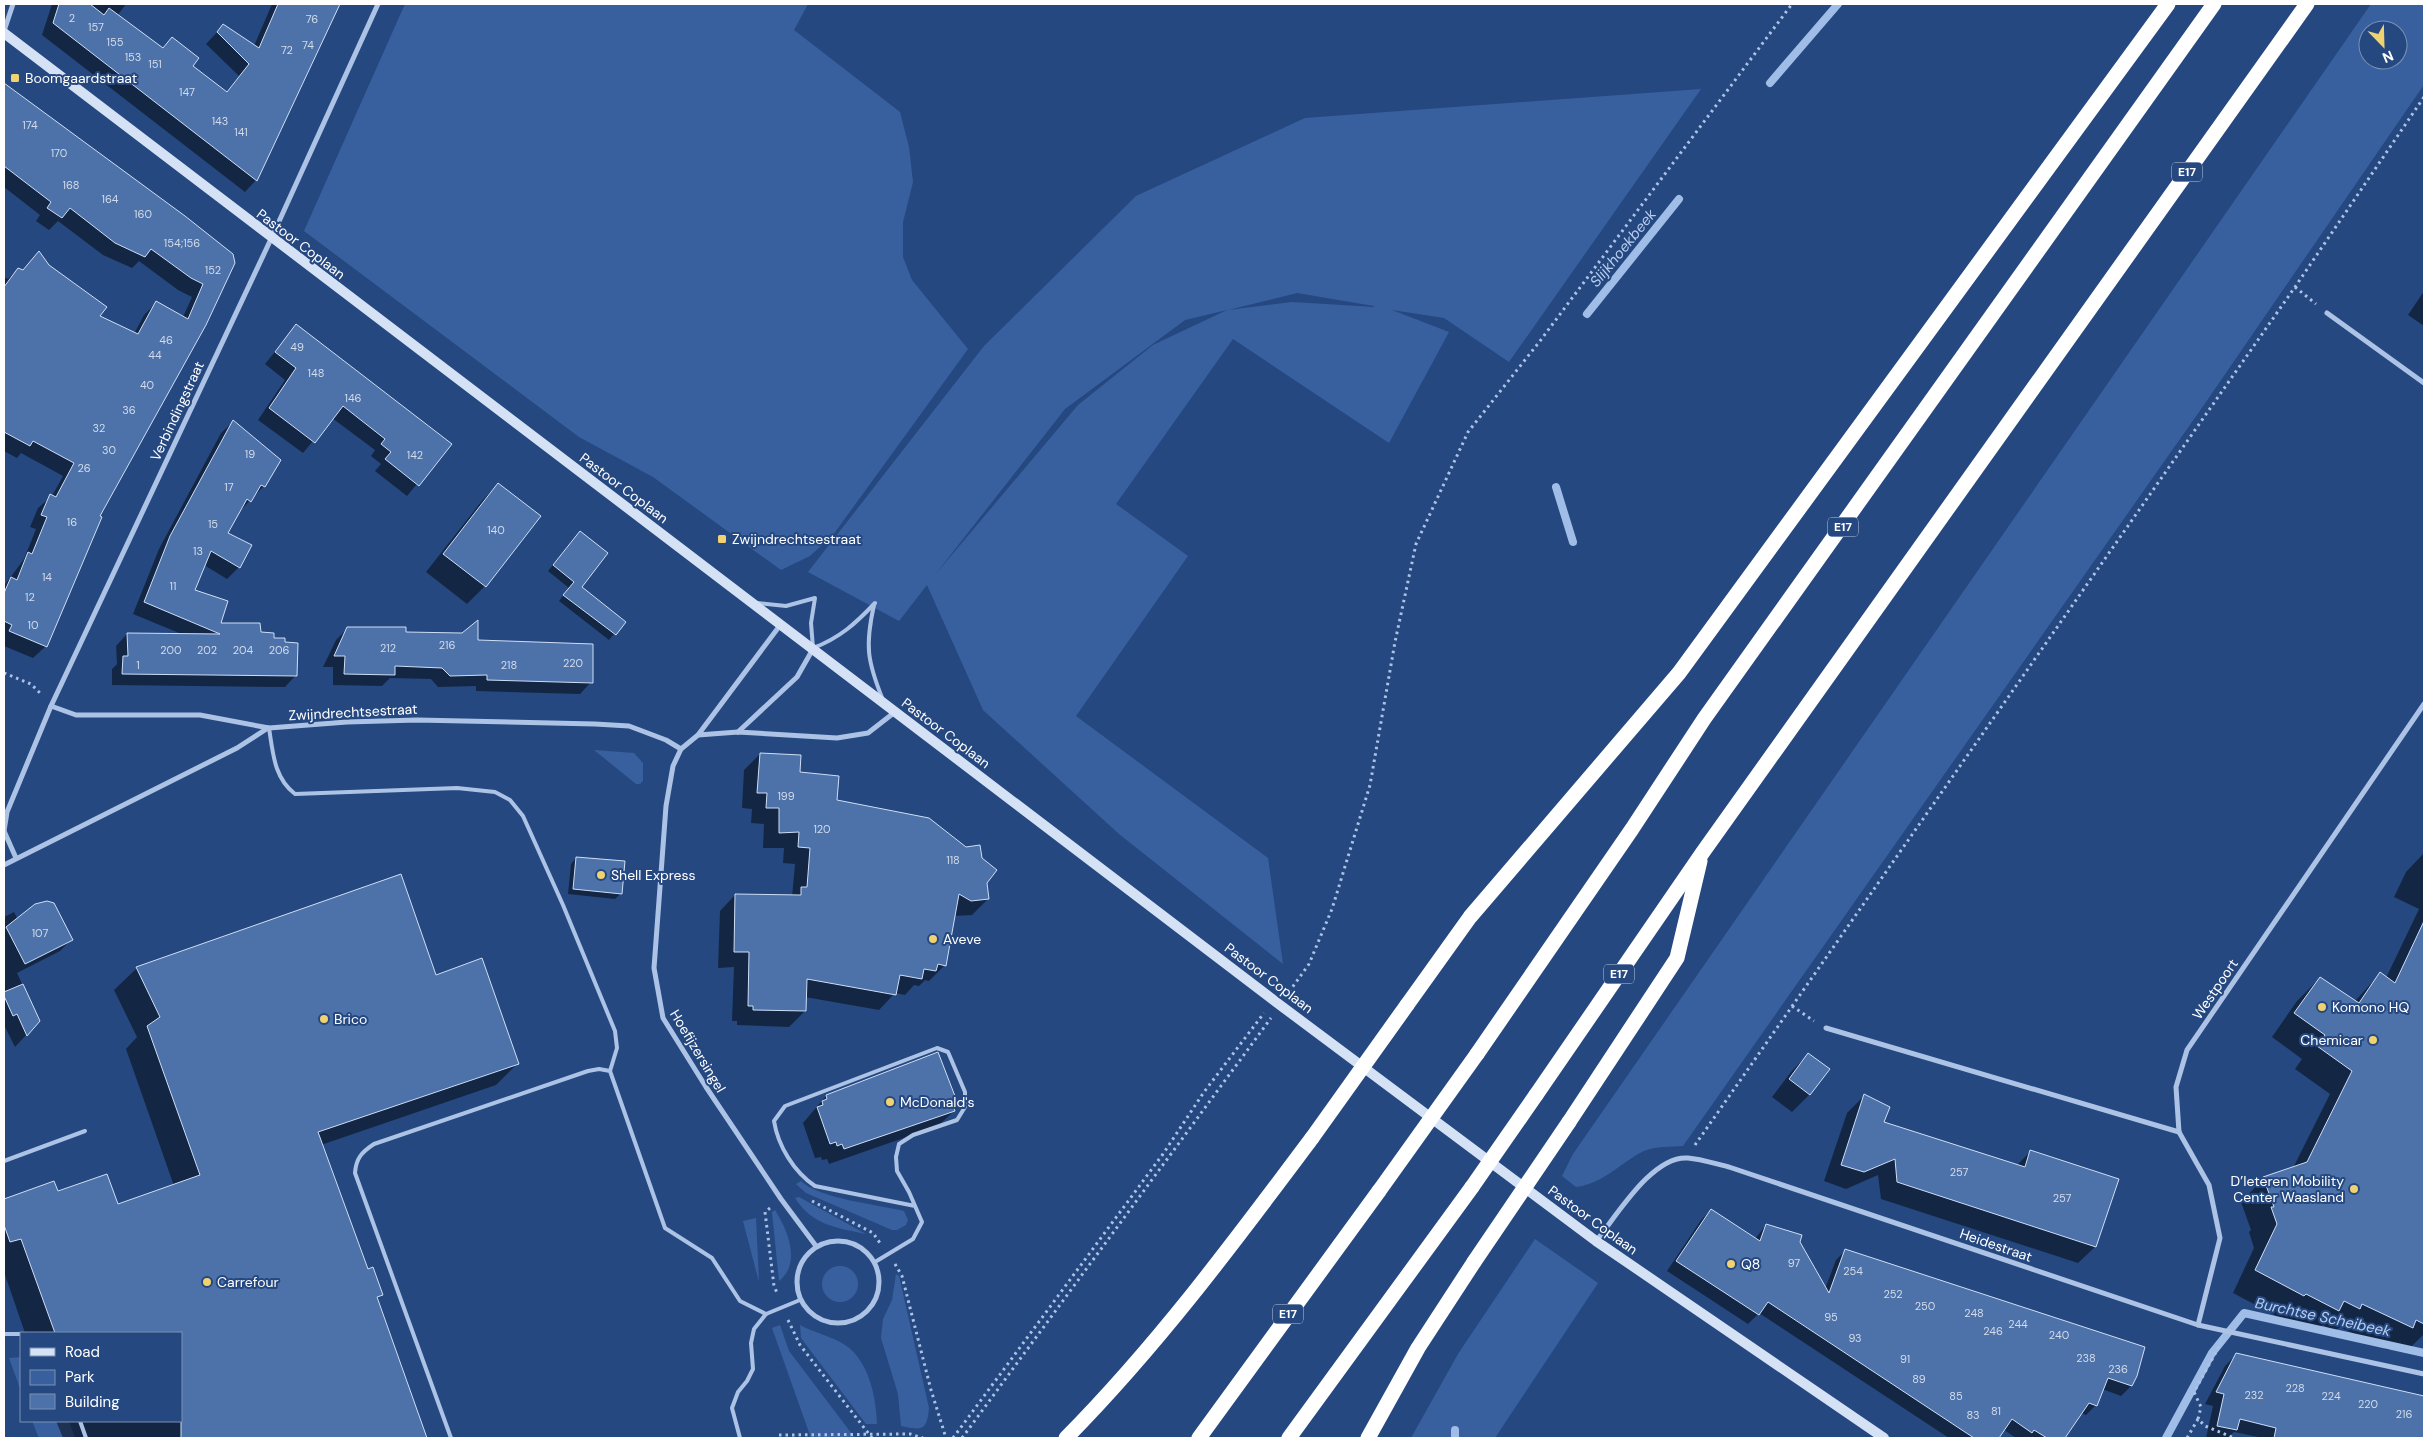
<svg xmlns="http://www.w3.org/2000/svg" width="2428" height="1442" viewBox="0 0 2428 1442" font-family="'DM Sans',sans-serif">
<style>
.green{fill:#39609e;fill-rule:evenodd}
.shadow{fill:#0007}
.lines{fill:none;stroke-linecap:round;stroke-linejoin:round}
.stream{stroke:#a0bde7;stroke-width:8}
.building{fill:#4d71a9;stroke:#cfdef5}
.path{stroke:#acc3e6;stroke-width:3;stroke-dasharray:2.5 4;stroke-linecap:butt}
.lane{stroke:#acc3e6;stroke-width:4}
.street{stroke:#acc3e6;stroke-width:5}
.secondary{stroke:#d5e2f6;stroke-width:10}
.highway{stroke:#fff;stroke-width:15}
.highway-bridge{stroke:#fff;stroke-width:15}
.poi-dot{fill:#f0d270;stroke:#254880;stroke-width:2}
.labels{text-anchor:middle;stroke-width:4;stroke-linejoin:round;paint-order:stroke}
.number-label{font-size:11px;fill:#d2dcea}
.shield{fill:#254880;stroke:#bec8d9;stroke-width:1}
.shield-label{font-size:12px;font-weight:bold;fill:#fff}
.poi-label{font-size:14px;fill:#fff;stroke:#254880;text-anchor:start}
.street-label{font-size:14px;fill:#fff;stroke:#254880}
.water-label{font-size:15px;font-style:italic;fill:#b7cdee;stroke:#254880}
</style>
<rect width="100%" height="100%" fill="#254880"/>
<g class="green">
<polygon points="405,4 808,4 794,30 900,112 909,147 913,182 903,222 903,257 912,280 968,349 833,535 810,556 781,570 653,477 579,437 304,231"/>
<path d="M2371,4H2424V84L2421,89L2206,402L1683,1146C1671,1147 1655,1146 1644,1151C1620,1163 1603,1184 1576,1187L1562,1176L1573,1154ZM2368,30H2398V60H2368Z"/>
<path d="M1701,89L1509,362L1444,318L1392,310L1449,332L1389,443L1233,339L1116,504L1188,556L1076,716L1268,858L1283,964L1119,834L983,710L927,585L899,621L808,572L984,346L1136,196L1305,118ZM1297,293L1374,306V307L1292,302L1228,310ZM1227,310L1153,345L1078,405L934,576L1065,409L1185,320Z"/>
<polygon points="594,750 634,753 643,763 643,781 640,784 636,784"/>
<path d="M801,1181C817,1198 879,1205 904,1211L908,1220L906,1225L897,1230H892L806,1193L796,1184Z"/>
<path d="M799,1197L866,1234C837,1228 812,1225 795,1198Z"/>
<path d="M775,1210C787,1229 802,1263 779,1281L772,1212Z"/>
<polygon points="756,1218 759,1282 743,1221"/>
<polygon points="1535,1239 1598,1283 1495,1438 1411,1438 1458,1354"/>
<circle cx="840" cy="1284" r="18"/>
<path d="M896,1274L899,1276L929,1408C927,1432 921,1430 901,1426L898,1394L881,1338L883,1319L892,1300Z"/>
<polygon points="780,1325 789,1351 855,1438 811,1438 772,1328"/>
<path d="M800,1325C813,1332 827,1335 840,1342C868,1356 876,1395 877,1424H866L801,1338Z"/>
<polygon points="21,1357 21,1391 9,1358"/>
<polygon points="32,1421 69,1421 75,1438 39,1438"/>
</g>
<g class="shadow">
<polygon points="52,4 126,4 117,16 162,49 172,39 192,66 226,93 239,76 206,44 223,26 254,46 272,4 338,4 256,180 245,192 42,35"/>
<polygon points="4,85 232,255 98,516 46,646 33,658 4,646 4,586 24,559 36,529 30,527 38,508 52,496 63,476 21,453 17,458 4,451 4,277 8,279 18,269 22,271 39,253 48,266 99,317 134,334 144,315 156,303 183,317 192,297 178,290 139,261 132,268 103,255 58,221 49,230 36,221 40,215 4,187"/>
<polygon points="2424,291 2424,326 2408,315"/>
<polygon points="296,326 450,444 407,496 375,471 381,464 371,456 375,450 332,418 303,453 258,420 285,380 265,364"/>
<polygon points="233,422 264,486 239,512 227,534 250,546 239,567 227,579 204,565 193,591 219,624 260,634 284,644 296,675 285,687 112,685 112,669 117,664 116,646 127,634 184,635 133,614 159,549 221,433"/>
<polygon points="498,484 539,516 485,586 467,604 426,572 481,502"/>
<polygon points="574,539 580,587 624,622 609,640 559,601 569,588 548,571"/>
<polygon points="348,628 476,641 591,682 580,694 476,691 476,686 438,687 431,679 390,678 382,686 333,685 333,667 323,667 336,640"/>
<polygon points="760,754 798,773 836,801 986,882 988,899 972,915 954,916 945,965 929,981 925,980 919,986 914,985 905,995 895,993 879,1010 805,997 805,1011 789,1027 737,1025 737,1021 732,1021 734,967 718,968 720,911 735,895 792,897 795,864 783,863 784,848 763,848 764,824 751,823 752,809 742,808 744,770"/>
<polygon points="2424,853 2424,1334 2408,1350 2395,1344 2388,1350 2340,1327 2335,1331 2323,1325 2315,1333 2282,1317 2280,1318 2233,1293 2254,1248 2249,1232 2251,1230 2241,1202 2264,1178 2293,1168 2330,1094 2295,1069 2302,1059 2272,1037 2297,1001 2320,978 2354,1002 2380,974 2386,978 2419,909 2394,897 2406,872"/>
<polygon points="576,858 621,893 615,899 568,894 571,864"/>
<polygon points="400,876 436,976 518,1063 496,1085 321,1145 368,1271 381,1294 377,1299 426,1438 63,1438 56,1421 181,1421 181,1333 25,1333 4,1272 4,1200 54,1183 57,1193 117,1206 174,1186 126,1049 137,1037 114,990 136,969"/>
<polygon points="14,912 18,920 72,939 60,951 17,973 39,1021 15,1047 4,1025 4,917"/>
<polygon points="1808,1054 1810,1094 1792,1112 1772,1097 1791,1072"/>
<polygon points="826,1096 956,1104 952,1108 954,1111 938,1126 829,1164 827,1159 822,1160 821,1157 815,1158 803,1123"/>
<polygon points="1864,1096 1883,1123 2016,1166 2031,1151 2095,1247 2078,1263 1881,1199 1878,1175 1846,1189 1824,1181 1847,1113"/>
<polygon points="1711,1210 1755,1239 1766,1225 1799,1242 1825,1289 1836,1260 1846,1250 2131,1386 2121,1396 2102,1389 2096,1405 2086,1415 2081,1413 2064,1438 2016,1438 2003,1429 1997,1438 1949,1438 1759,1313 1748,1324 1667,1271 1701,1220"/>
<polygon points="2237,1354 2424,1397 2424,1438 2263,1438 2234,1432 2227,1438 2206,1438 2213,1406 2205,1404 2225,1366"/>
</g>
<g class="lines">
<g class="stream">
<polyline points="1770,83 1838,4"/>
<polyline points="1587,314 1679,199"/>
<polyline points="1556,487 1573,542"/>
<polyline points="1455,1438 1455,1430"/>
<polyline points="2166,1438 2212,1353 2244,1313 2424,1353"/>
</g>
</g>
<g class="building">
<polygon points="59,4 90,4 104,15 109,8 163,48 172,37 199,58 193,66 227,92 249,64 217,32 223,24 259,48 278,4 340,4 257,181 53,23"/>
<polygon points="4,83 185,216 233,254 235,263 206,325 100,516 102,517 47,647 9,631 12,625 4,621 4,593 11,577 17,580 28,552 32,554 47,517 41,515 50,494 56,497 74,463 33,441 30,446 4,432 4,287 18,268 23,270 39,251 49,265 107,307 100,316 138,334 156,301 188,319 203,284 191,278 151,249 145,257 115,243 70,208 62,218 47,208 51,202 4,166"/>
<polygon points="296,324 452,444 419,486 385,459 391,452 381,444 385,439 343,406 315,443 269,408 296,368 275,352"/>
<polygon points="233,420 281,460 265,487 261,485 251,502 247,499 228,533 252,545 240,568 211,551 195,590 228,601 221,623 260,623 261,632 274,633 274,638 285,638 285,642 298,643 297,676 122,674 123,656 128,656 127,633 220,634 144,602 170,536"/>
<polygon points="498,483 541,516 486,587 443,554"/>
<polygon points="580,531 608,553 582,587 626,622 616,635 563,595 574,582 553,565"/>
<polygon points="478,620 478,640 593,644 593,683 487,680 487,675 450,676 442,668 395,666 395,675 344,674 345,656 334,656 347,627 406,627 406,632 462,633"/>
<polygon points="760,753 801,755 800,772 839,776 837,800 929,818 966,847 980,845 982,858 997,870 987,883 989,899 971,901 959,894 946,966 938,964 936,971 924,969 922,979 900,975 896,995 807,979 806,1011 753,1010 753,1006 748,1006 749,952 734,952 735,894 801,895 801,887 807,887 810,848 798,847 799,832 779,833 779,808 766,808 767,793 757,793"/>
<polygon points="576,857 625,861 622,894 573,889"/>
<polygon points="401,874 436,975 482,958 519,1064 318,1132 368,1269 373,1267 383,1295 377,1297 427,1438 181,1438 181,1333 55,1333 21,1239 10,1242 4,1225 4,1199 54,1181 58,1191 107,1174 118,1204 200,1175 147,1026 160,1017 136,967"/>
<polygon points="47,901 54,903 73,940 25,964 6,927 35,904"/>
<polygon points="2424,921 2424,1324 2416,1320 2413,1328 2362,1304 2360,1309 2344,1301 2339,1311 2306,1294 2304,1296 2255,1270 2277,1224 2271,1207 2274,1207 2263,1177 2307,1162 2352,1071 2317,1046 2325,1035 2294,1013 2320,977 2359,1003 2380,972 2395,983"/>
<polygon points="23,984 40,1021 27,1036 17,1014 13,1016 4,996 4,992"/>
<polygon points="938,1052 958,1104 953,1106 955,1111 844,1149 842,1144 837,1146 836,1142 830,1144 817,1107 823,1105 822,1101 827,1099 826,1095"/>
<polygon points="1808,1053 1830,1069 1810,1095 1789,1079"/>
<polygon points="1864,1094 1890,1107 1884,1122 2025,1167 2030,1150 2119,1179 2096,1247 1897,1182 1895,1159 1864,1172 1841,1165"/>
<polygon points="1711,1209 1760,1241 1766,1224 1802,1235 1800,1242 1829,1293 1845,1249 2145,1347 2137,1376 2132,1386 2108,1378 2097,1406 2089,1403 2065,1438 2047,1438 2034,1430 2032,1433 2012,1419 1999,1438 1974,1438 1768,1302 1759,1315 1676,1261"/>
<polygon points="2236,1353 2424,1396 2424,1438 2274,1438 2276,1428 2240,1419 2237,1430 2217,1426 2224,1394 2216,1392"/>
</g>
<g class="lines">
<g class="path">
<polyline points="2295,287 2316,304"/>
<polyline points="4,673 31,684 41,694"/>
<polyline points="1289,992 1309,964 1332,909 1370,785 1395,642 1416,544 1468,432 1540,341 1792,4"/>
<polyline points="1792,1006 1814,1021"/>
<polyline points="1695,1145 2295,287 2424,97"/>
<polyline points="812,1201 873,1233 880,1243"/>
<polyline points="770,1208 765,1212 774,1286 778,1295"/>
<polyline points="895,1264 902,1276 931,1390 946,1438"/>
<polyline points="788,1320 800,1345 872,1438"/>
<polyline points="2198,1419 2201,1407 2194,1392 2221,1343"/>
<polyline points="779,1435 910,1434 923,1438"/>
<polyline points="953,1438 1163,1154 1204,1092 1264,1013"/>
<polyline points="962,1438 1271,1018"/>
<polyline points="2187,1438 2198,1419 2205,1426 2234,1438"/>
</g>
<g class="lane">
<path d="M757,603L786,606L815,598L811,623L813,648C840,638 856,623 875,603"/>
<path d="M874,605C865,645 867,661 883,700"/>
<path d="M269,728C273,753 274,778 295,794L457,788L495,792L510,800L523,816L563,905L615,1031L617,1048L610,1071"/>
<polyline points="4,1161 85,1131"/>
<path d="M875,1262L913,1239L922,1222L909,1192L897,1171L896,1157L899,1144L913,1135L957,1120L965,1107V1092L948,1052L937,1048L785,1106L774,1121C778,1146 794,1172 815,1186L915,1206"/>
<polyline points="766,1314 800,1300"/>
<polyline points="4,1334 21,1334"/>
<polyline points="80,1421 86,1438"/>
<path d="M451,1438L355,1173C356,1158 362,1152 374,1144L588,1071L599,1069L610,1071L665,1228L712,1258L740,1301L766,1314L754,1329L751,1343L753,1369L747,1381L738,1392L732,1408L740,1438"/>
</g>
<g class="street">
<polyline points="4,31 13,4"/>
<polyline points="2327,313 2424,383"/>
<polyline points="781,624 698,735 681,749 673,766 666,806 654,968 663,1018 706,1087 781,1199 816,1246"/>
<polyline points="51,706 76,715 200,715 269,728 347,722 417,720 595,724 629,726 666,740 681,749"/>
<polyline points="738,732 797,677 813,649"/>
<polyline points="698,735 738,732 837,738 868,733 895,712"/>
<polyline points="4,831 7,812 51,706 271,239 378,4"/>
<polyline points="4,831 16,858"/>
<polyline points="4,865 237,748 268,728"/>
<polyline points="1826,1028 2179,1132"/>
<circle cx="838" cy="1282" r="41"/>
<path d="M1596,1241C1616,1217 1652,1155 1688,1158C1701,1159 1716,1164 1729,1167L2198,1325L2424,1374"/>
<polyline points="2198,1325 2220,1238 2209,1185 2179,1132 2176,1087 2187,1050 2424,704"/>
</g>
<polyline class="secondary" points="4,33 1280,1005 1596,1241 1884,1438"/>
<g class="highway">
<polyline points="1407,1005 1470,917 1679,673 2168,4"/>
<polyline points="1477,1054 1632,829 1704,719 2214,4"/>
<polyline points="1536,1095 1703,852 2307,4"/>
<polyline points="1569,1122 1677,958 1700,861"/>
<path d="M1066,1438C1157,1346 1235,1241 1312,1138"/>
<polyline points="1199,1438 1379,1191"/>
<polyline points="1289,1438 1472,1187"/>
<polyline points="1368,1438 1418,1348 1474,1262"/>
</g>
<g class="highway-bridge">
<polyline points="1312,1138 1407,1005"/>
<polyline points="1472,1187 1536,1095"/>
<polyline points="1379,1191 1477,1054"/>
<polyline points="1474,1262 1569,1122"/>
</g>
</g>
<g class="poi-dot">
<rect x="10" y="73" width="10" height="10" rx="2.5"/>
<rect x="717" y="534" width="10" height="10" rx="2.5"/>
<circle cx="601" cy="875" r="5"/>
<circle cx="933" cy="939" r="5"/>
<circle cx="2322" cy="1007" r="5"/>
<circle cx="324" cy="1019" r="5"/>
<circle cx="2373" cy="1040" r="5"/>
<circle cx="890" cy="1102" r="5"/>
<circle cx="2354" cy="1189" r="5"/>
<circle cx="1731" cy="1264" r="5"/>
<circle cx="207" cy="1282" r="5"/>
</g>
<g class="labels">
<g class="number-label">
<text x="72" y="22">2</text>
<text x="312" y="23">76</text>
<text x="96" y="31">157</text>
<text x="115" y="46">155</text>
<text x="308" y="49">74</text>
<text x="287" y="54">72</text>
<text x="133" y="61">153</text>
<text x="155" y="68">151</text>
<text x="187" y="96">147</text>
<text x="220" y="125">143</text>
<text x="30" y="129">174</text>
<text x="241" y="136">141</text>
<text x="59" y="157">170</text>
<text x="71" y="189">168</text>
<text x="110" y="203">164</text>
<text x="143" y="218">160</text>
<text x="182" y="247">154;156</text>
<text x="213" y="274">152</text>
<text x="166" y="344">46</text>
<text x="297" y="351">49</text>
<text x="155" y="359">44</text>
<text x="316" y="377">148</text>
<text x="147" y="389">40</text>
<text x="353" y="402">146</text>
<text x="129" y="414">36</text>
<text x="99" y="432">32</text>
<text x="109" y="454">30</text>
<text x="250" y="458">19</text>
<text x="415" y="459">142</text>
<text x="84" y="472">26</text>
<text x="229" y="491">17</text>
<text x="72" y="526">16</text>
<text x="213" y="528">15</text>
<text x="496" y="534">140</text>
<text x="198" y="555">13</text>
<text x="47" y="581">14</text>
<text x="173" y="590">11</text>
<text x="30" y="601">12</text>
<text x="33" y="629">10</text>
<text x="447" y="649">216</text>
<text x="388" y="652">212</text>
<text x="171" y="654">200</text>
<text x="207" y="654">202</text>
<text x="243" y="654">204</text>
<text x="279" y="654">206</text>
<text x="573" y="667">220</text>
<text x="138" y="669">1</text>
<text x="509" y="669">218</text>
<text x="786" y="800">199</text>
<text x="822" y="833">120</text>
<text x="953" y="864">118</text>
<text x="40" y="937">107</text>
<text x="1959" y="1176">257</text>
<text x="2062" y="1202">257</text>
<text x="1794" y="1267">97</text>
<text x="1853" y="1275">254</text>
<text x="1893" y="1298">252</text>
<text x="1925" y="1310">250</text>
<text x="1974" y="1317">248</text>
<text x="1831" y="1321">95</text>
<text x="2018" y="1328">244</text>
<text x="1993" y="1335">246</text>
<text x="2059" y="1339">240</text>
<text x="1855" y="1342">93</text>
<text x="2086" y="1362">238</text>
<text x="1905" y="1363">91</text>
<text x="2118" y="1373">236</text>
<text x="1919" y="1383">89</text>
<text x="2295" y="1392">228</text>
<text x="2254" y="1399">232</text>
<text x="1956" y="1400">85</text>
<text x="2331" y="1400">224</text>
<text x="2368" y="1408">220</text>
<text x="1996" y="1415">81</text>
<text x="2404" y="1418">216</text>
<text x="1973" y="1419">83</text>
</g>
<g class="shield">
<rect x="2172" y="162.5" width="30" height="19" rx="4"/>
<rect x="1828" y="517.5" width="30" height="19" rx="4"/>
<rect x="1604" y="964.5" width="30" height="19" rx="4"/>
<rect x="1273" y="1304.5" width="30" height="19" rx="4"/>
</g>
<g class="shield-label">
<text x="2187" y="176">E17</text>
<text x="1843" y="531">E17</text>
<text x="1619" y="978">E17</text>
<text x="1288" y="1318">E17</text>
</g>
<g class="poi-label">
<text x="25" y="83">Boomgaardstraat</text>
<text x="732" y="544">Zwijndrechtsestraat</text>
<text x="611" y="880">Shell Express</text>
<text x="943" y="944">Aveve</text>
<text x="2332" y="1012">Komono HQ</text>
<text x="334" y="1024">Brico</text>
<text x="2363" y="1045" text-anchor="end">Chemicar</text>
<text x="900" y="1107">McDonald's</text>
<text x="2344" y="1186" text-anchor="end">D’Ieteren Mobility<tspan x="2344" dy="16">Center Waasland</tspan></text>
<text x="1741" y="1269">Q8</text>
<text x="217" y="1287">Carrefour</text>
</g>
<g class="street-label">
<text transform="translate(301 244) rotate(37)" y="5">Pastoor Coplaan</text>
<text transform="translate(177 411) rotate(-65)" y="5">Verbindingstraat</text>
<text transform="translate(624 488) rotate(37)" y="5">Pastoor Coplaan</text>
<text transform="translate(353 712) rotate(-3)" y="5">Zwijndrechtsestraat</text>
<text transform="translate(946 733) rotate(37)" y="5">Pastoor Coplaan</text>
<text transform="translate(1269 978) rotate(37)" y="5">Pastoor Coplaan</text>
<text transform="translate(2215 989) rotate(-56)" y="5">Westpoort</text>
<text transform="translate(698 1051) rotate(59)" y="5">Hoefijzersingel</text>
<text transform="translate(1593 1220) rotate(36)" y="5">Pastoor Coplaan</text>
<text transform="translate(1996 1245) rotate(19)" y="5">Heidestraat</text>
</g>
<g class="water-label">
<text transform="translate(1623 248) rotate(-51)" y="5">Slijkhoekbeek</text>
<text transform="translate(2323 1317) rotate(12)" y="5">Burchtse Scheibeek</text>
</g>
</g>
<rect width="2428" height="1442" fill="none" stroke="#ffffff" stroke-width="10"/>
<rect x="20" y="1332" width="162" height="90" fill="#254880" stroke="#7c91b3"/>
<rect x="30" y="1348" width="25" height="8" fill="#d5e2f6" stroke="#7c91b3"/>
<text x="65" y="1357" font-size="15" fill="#ffffff">Road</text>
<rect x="30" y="1370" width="25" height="15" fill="#39609e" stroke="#7c91b3"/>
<text x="65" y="1382" font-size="15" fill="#ffffff">Park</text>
<rect x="30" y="1394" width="25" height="15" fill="#4d71a9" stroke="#7c91b3"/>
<text x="65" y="1407" font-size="15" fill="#ffffff">Building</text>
<g transform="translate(2383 45) rotate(157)"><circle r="24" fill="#254880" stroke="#7c91b3"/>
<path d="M0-4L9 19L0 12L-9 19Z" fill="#f0d270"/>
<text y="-8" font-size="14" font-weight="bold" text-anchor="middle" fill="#ffffff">N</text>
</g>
</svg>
